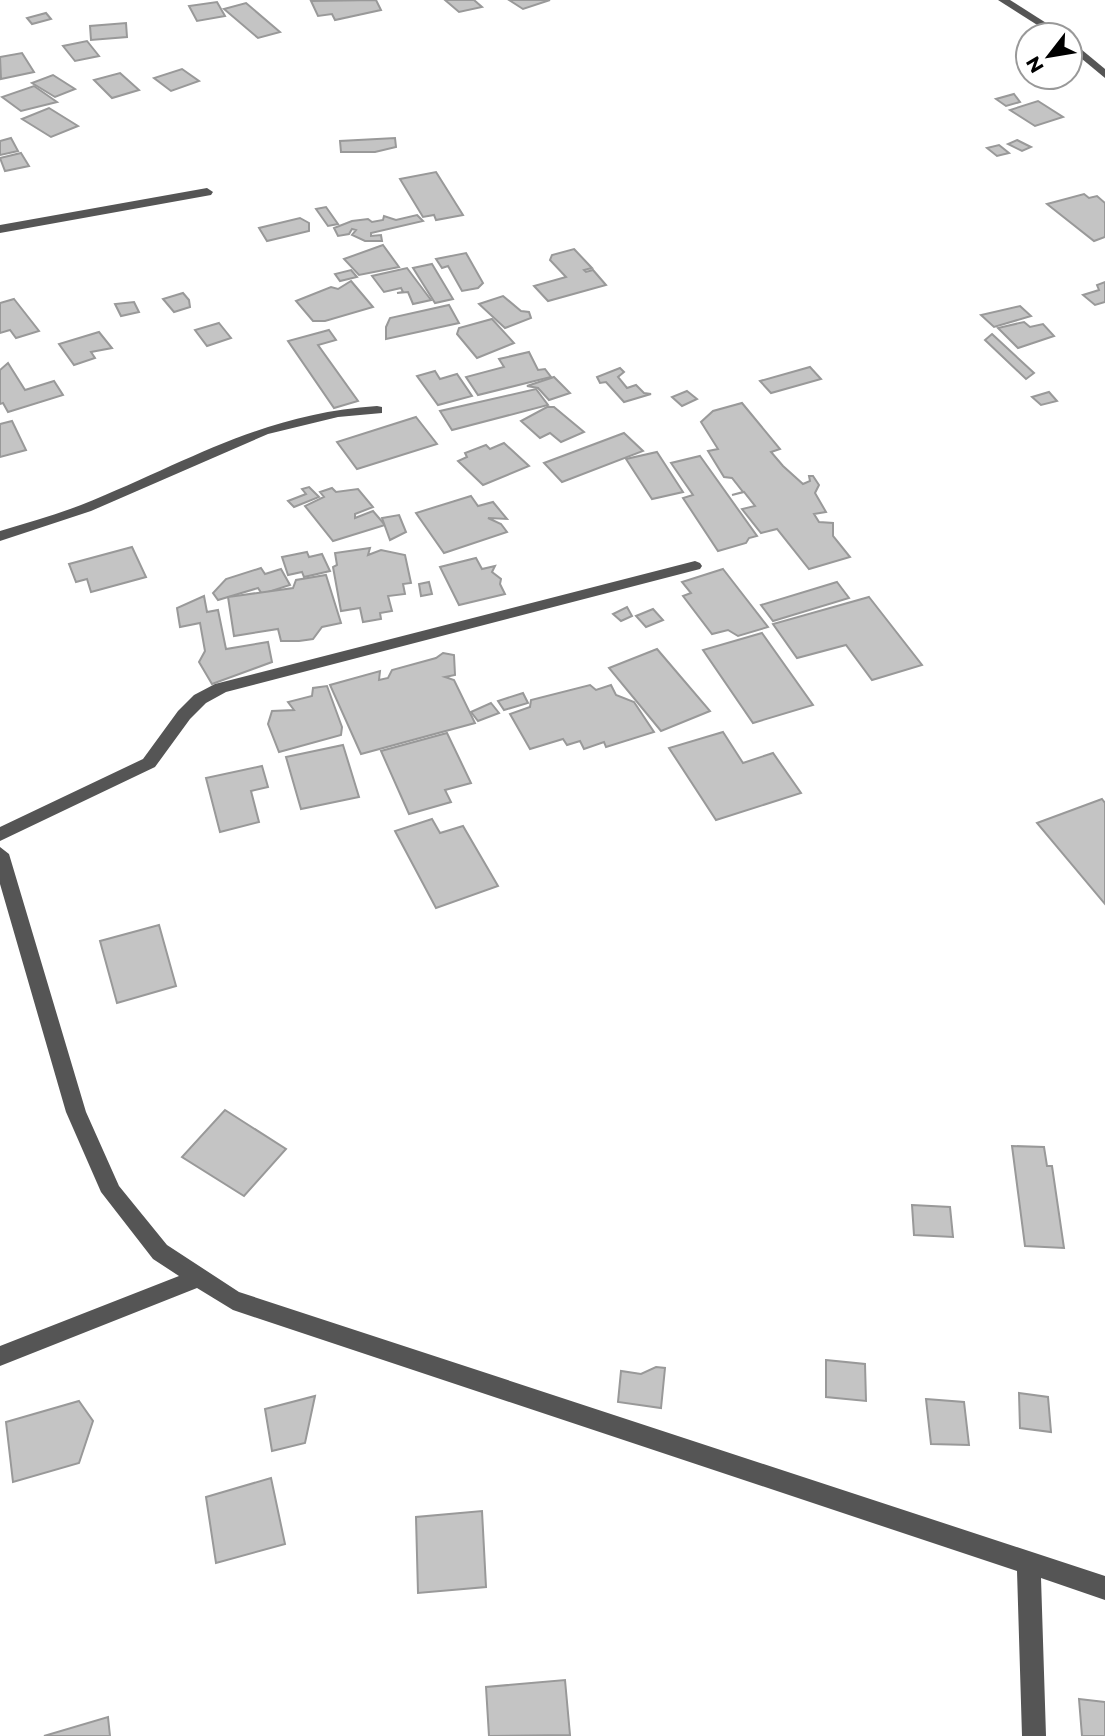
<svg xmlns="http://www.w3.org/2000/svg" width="1105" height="1736" viewBox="0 0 1105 1736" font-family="Montserrat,sans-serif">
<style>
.building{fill:#c4c4c4;stroke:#999;stroke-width:2}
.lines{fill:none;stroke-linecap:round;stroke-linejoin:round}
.minor{fill:#555;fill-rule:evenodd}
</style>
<rect width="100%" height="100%" fill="#fff"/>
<g class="building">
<polygon points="376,0 381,10 335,20 332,14 318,16 311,1"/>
<polygon points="445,0 474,0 482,7 459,12"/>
<polygon points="509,0 550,0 523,9"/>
<polygon points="217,2 225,16 197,21 189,6"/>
<polygon points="246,3 280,32 258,38 224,9"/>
<polygon points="46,13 51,19 32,24 27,18"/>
<polygon points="126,23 127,37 91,40 90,26"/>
<polygon points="87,41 99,56 75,61 63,46"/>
<polygon points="22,53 34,72 1,79 0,57"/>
<polygon points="182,69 199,81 171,91 154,78"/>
<polygon points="120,73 139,90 112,98 94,80"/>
<polygon points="53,75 75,89 55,97 32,83"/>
<polygon points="34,86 57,102 21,111 2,97"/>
<polygon points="1014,94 1020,102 1006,106 996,99"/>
<polygon points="1038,101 1063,117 1035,126 1010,110"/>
<polygon points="49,108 78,126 51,137 22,119"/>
<polygon points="11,138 18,151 0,155 0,141"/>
<polygon points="395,138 396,147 375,152 341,152 340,141"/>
<polygon points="1017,140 1031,147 1022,151 1008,144"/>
<polygon points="999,145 1009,153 997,156 987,148"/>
<polygon points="21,153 29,166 5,171 0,158"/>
<polygon points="436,172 463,215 436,220 434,215 423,217 400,179"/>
<polygon points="1084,194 1089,198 1097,196 1105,203 1105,237 1094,241 1047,204"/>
<polygon points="326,207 338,224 328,226 316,209"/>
<polygon points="417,215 423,221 371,233 371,236 381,235 382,241 365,241 352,235 356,230 352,229 349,234 338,236 334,228 352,221 368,219 372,222 383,220 384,216 396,220"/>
<polygon points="300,218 309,223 309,231 267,241 259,228"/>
<polygon points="383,245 399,267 359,275 344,259"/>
<polygon points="574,249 592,268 584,270 586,272 593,270 606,285 548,301 534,286 566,277 550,260 552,255"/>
<polygon points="466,253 483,283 478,288 462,291 448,266 442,268 436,259"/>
<polygon points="432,264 453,299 435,303 413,268"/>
<polygon points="407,268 431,300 413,304 408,292 397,293 403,292 401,288 384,292 372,276"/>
<polygon points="351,270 357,277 340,281 335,274"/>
<polygon points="351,281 373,307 325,321 313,321 296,301 331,287 338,289"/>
<polygon points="1105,282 1105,302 1095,305 1083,295 1099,290 1097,285"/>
<polygon points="183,293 189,300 190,307 174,312 163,299"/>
<polygon points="503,296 521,311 529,312 531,318 505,328 479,304"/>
<polygon points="14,299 39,331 16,338 10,330 0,333 0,303"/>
<polygon points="134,302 139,312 121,316 115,304"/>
<polygon points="449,305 459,323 386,339 386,327 390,318"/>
<polygon points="1020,306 1031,316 994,327 981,315"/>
<polygon points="492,319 514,343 477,358 457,334 459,328"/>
<polygon points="1024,322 1030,327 1043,324 1054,336 1018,348 998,328"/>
<polygon points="219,323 231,338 207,346 195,330"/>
<polygon points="329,330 336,340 318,345 358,401 334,408 288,341"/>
<polygon points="99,332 112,348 91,352 95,358 74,365 59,344"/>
<polygon points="992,334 1034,373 1026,379 985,340"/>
<polygon points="529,352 538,370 545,369 551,377 478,395 466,377 504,367 499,359"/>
<polygon points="8,363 25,390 54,381 63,395 8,412 3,403 0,404 0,370"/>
<polygon points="810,367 821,379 771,393 760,381"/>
<polygon points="620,368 624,372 618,377 627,388 636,385 644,393 651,394 624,402 606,382 600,383 597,377"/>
<polygon points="435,371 440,379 457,374 472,396 438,405 417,376"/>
<polygon points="554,377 570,393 549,400 538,388 527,386"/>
<polygon points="536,389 548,405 452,430 440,411"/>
<polygon points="687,391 697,399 682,406 672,397"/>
<polygon points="1049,392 1057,401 1041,405 1032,397"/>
<polygon points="742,403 780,449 771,452 783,466 803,484 810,481 809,476 813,476 819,485 815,493 826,512 814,514 819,522 833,523 833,536 850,557 809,569 777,529 761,533 742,509 755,506 744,492 732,495 743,492 732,478 724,477 708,451 718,449 701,422 713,411"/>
<polygon points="547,407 554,407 584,432 561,442 550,433 540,438 521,421"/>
<polygon points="416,417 437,444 357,469 337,442"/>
<polygon points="12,421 26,450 0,457 0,424"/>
<polygon points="624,433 643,451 562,482 544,463"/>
<polygon points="504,443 529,466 483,485 458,461 467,457 465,453 486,445 490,449"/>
<polygon points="657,452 683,492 652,499 626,459"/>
<polygon points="700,456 757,536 749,538 746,543 718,551 683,498 693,495 671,463"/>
<polygon points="309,487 319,497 294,507 288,501 306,494 302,489"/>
<polygon points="332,488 336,492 358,489 373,507 355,514 355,518 373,511 385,525 333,541 305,506 324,497 320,492"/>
<polygon points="471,496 478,506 493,502 507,519 488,518 501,524 507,532 444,553 416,513"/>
<polygon points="399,515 406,532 390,540 382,518"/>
<polygon points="132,547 146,577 91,592 87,579 76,582 69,564"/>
<polygon points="370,548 368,555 381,550 405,555 411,583 403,584 405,594 388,596 392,611 380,613 381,619 363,622 360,608 341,611 333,567 337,565 335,553"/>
<polygon points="307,552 309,557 322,554 330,571 304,577 302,572 288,575 282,557"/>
<polygon points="476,558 482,569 495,566 492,572 501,579 500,584 505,594 459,605 440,567"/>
<polygon points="261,568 265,574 281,569 290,585 262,594 258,588 218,600 213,593 226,579"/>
<polygon points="723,569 768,627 738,636 728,630 712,634 683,596 691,593 682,582"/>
<polygon points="326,575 341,623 322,627 313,639 299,641 281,641 278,629 234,636 228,597 293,588 296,580"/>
<polygon points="429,582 432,594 421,596 419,584"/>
<polygon points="837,582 849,598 773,621 761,605"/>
<polygon points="204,596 207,612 218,610 226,649 268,642 272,662 212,684 199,662 205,651 200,623 180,627 177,608"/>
<polygon points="869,597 922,665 872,680 846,645 797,658 773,624"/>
<polygon points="627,607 632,616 621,621 613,614"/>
<polygon points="653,609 663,620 646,627 636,616"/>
<polygon points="762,633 813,705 753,723 703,650"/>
<polygon points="657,649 710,711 661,731 609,668"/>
<polygon points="443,653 454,655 455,675 445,677 454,680 475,723 361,754 330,685 380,671 379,680 388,678 392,670 436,658"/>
<polygon points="590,685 596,690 611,685 616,695 634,702 654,732 606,747 604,742 584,749 580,741 567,745 563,739 530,749 510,714 530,707 531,700"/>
<polygon points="327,686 342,727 341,735 279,752 268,724 272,711 294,710 288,702 312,696 313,688"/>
<polygon points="523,693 528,703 504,710 498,701"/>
<polygon points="491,703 499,713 478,721 471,712"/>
<polygon points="723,732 743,763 773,753 801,793 716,820 669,748"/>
<polygon points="447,733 471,783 445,790 451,802 409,814 381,751"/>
<polygon points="343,745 359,797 301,809 286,757"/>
<polygon points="262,766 268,787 251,791 259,822 220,832 206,778"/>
<polygon points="1102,799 1105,803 1105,904 1037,823"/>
<polygon points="432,819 440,833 463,826 498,886 436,908 395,831"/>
<polygon points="159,925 176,986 117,1003 100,941"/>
<polygon points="225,1110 286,1149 244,1196 182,1157"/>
<polygon points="1012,1146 1044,1147 1047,1166 1052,1166 1064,1248 1025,1246"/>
<polygon points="912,1205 950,1207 953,1237 914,1235"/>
<polygon points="826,1360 865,1364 866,1401 826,1397"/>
<polygon points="656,1367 665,1368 661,1408 618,1402 621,1371 641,1374"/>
<polygon points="1019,1393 1048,1397 1051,1432 1020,1428"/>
<polygon points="315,1396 305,1443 272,1451 265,1409"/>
<polygon points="926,1399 964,1402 969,1445 931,1444"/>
<polygon points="79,1401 93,1421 79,1463 13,1482 6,1422"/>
<polygon points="271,1478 285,1544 216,1563 206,1497"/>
<polygon points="482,1511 486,1587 418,1593 416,1517"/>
<polygon points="565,1680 570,1735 489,1736 486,1687"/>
<polygon points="1079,1699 1105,1702 1105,1736 1082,1736"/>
<polygon points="108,1717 110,1736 44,1736"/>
</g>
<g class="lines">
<g class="minor">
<polygon points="998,0 1010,0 1065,35 1053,35"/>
<polygon points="1070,40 1105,69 1105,78 1070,49"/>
<polygon points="207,188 213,192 211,195 0,233 0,225"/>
<path d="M377,406L382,407V413L338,417L268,434L91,511L0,541V531C27,523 55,515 81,505C186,463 260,414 377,406Z"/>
<polygon points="695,561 700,563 702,566 700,569 226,692 206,703 190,719 155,767 0,841 0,827 143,759 178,711 194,695 215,684"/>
<polygon points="0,847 9,854 86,1112 119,1186 167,1245 239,1292 1105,1576 1105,1600 1041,1578 1046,1736 1022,1736 1017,1571 233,1310 197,1288 0,1366 0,1346 179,1276 153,1259 101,1192 66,1112 0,884"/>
</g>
</g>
<g transform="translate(1049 56) rotate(239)"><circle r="33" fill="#ffffff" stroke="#999999" stroke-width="2"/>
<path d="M0-5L12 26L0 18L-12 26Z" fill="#000000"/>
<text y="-10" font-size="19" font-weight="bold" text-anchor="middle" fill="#000000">N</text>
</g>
</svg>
